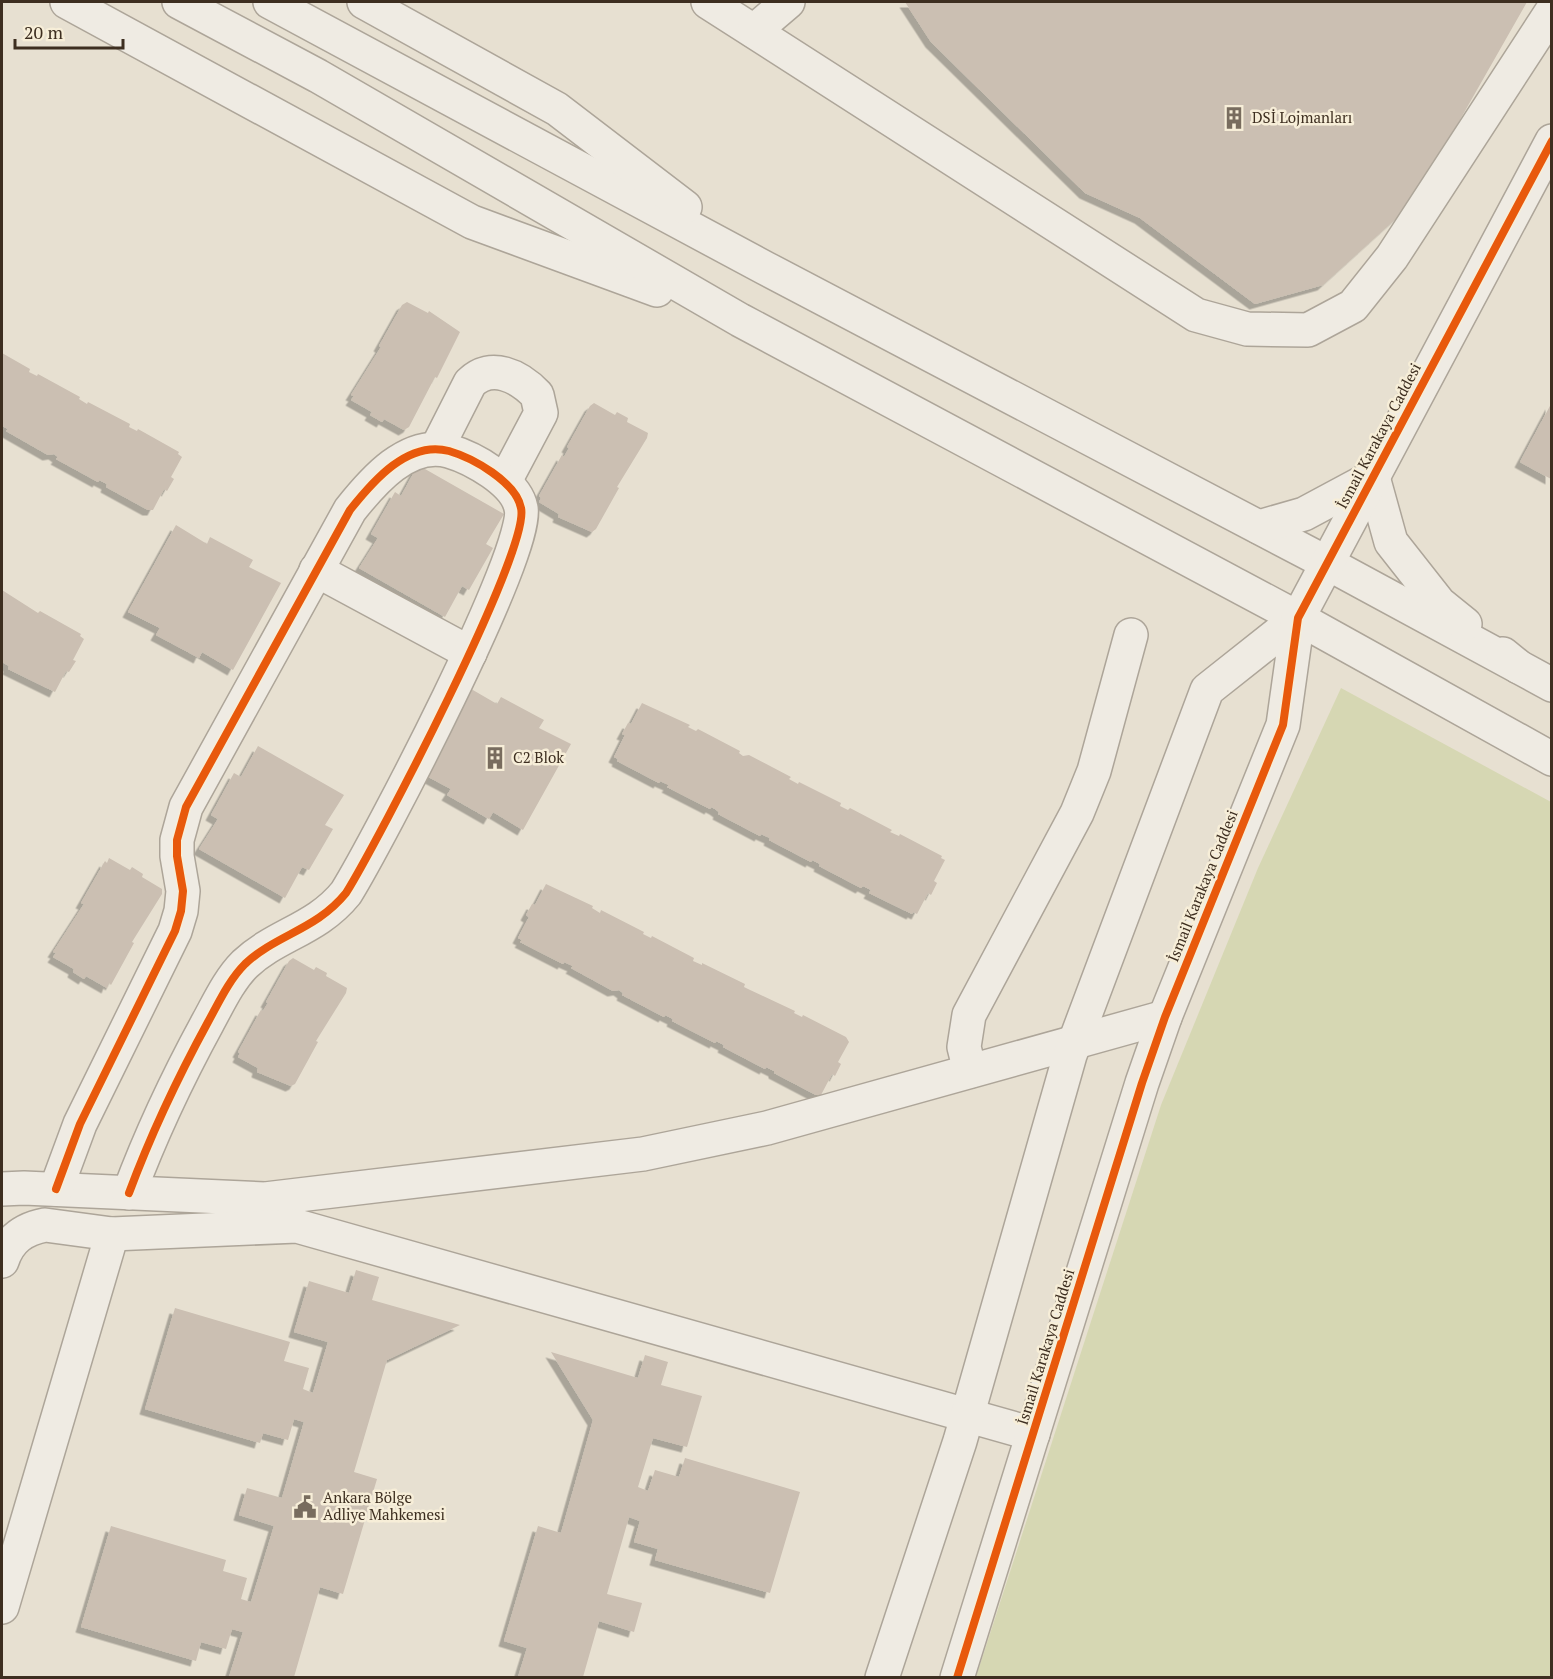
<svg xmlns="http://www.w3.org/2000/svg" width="1553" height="1679" viewBox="0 0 1553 1679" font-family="'PT Serif',serif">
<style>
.green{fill:#d6d7b3}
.building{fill:#cbbfb2;filter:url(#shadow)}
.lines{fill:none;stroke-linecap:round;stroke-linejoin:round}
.minor-casing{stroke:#ada599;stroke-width:36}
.minor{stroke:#efebe3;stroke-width:33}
.cycleway-casing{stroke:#f7eed8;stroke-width:11}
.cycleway{stroke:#e8590c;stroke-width:8}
.labels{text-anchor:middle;stroke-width:5;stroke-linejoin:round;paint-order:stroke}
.poi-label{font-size:15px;fill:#3d2e20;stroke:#f7eed8;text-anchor:start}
.street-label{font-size:15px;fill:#3d2e20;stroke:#f7eed8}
</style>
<defs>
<filter id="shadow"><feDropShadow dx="-5.5" dy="5.5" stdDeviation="0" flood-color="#0004"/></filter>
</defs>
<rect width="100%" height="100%" fill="#e7e0d1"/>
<polygon class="green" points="1341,688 1551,802 1551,1677 976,1677 1161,1105 1258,868"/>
<g class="building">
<polygon points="905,2 1527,2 1412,204 1323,285 1255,304 1140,218 1085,193 931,42"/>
<polygon points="407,302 428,313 429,311 460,332 437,378 435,377 409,427 404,430 384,419 382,422 370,415 372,412 351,400 354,396 351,395 381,347 379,346 402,305"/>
<polygon points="2,353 30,369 29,372 37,376 38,374 80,397 79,399 87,404 88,402 130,424 129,427 137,431 138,429 179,452 178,454 182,457 171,477 174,479 167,491 164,489 153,510 148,510 106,487 107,484 99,480 98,482 56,459 58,457 54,454 48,455 6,431 8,429 2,426"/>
<polygon points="594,403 615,415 617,412 628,418 627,422 648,433 647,438 617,487 619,488 596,529 592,532 558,517 559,514 539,502 541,498 539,496 562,455 564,457 569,448 567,447 590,406"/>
<polygon points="1551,404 1551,479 1520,462"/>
<polygon points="418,465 504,514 486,544 493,548 469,590 462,586 445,617 359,568 378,538 371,534 395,492 401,496"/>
<polygon points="176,525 207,544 210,537 253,560 249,567 281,583 233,670 202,652 199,658 156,635 160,628 128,612"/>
<polygon points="2,590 38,613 40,611 81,634 80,636 84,639 73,660 76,661 69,672 66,671 55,692 8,669 9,666 2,662"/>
<polygon points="466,686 497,704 501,697 544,720 539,728 571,744 523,830 493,812 489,819 447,795 451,789 419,772"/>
<polygon points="642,703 690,725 688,727 696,731 698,729 740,751 739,753 743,756 749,755 791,777 789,779 798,784 799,782 841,803 840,806 848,810 850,808 892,830 890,832 899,836 900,834 942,856 941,858 945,860 934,881 937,883 931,895 928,893 917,914 913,912 912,914 869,893 871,890 863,886 861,888 819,866 820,864 812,860 811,862 769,840 770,838 761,834 760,836 718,814 719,812 715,809 711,807 710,809 667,787 669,785 660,781 659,783 617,761 618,759 614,757 625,735 622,734 628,723 631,724"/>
<polygon points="258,746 344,795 325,825 333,829 309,870 302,867 285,898 199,849 218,819 211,815 234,773 241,777"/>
<polygon points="109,858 130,870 132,867 143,874 142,877 162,889 162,894 132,942 134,943 111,985 109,983 107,988 86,976 84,979 73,972 74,969 53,957 56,953 53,952 84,904 81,903 105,861 107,863"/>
<polygon points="546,884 593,906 592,908 600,913 601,910 644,932 643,934 651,938 652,936 694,958 693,961 702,965 702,963 745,984 744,987 748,989 795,1011 794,1013 802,1017 803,1015 846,1037 849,1042 838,1062 841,1064 835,1076 832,1074 821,1095 816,1095 774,1073 774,1071 766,1067 765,1069 723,1047 724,1045 716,1041 715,1043 672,1021 673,1019 665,1015 664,1017 622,995 623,993 619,990 613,991 571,968 573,966 564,962 563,964 520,942 522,940 518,938 529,917 526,915 532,904 535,905"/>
<polygon points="293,958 314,970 316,967 327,973 326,976 347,988 346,993 316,1041 318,1042 295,1084 291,1086 257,1072 258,1068 238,1057 240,1053 238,1052 261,1010 263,1011 268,1003 266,1002 289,961"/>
<polygon points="356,1270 379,1277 372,1300 460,1325 387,1360 354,1472 377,1479 343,1594 320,1587 294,1677 229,1677 243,1632 232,1629 226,1649 201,1642 196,1661 81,1627 111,1526 226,1560 223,1571 247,1578 241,1599 251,1602 274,1526 239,1515 247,1488 282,1498 304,1422 294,1419 288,1440 263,1433 260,1443 145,1409 175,1308 290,1342 284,1361 309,1368 303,1389 313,1393 328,1342 294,1332 309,1281 349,1293"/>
<polygon points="551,1352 638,1378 645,1355 668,1362 661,1385 702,1396 687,1447 653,1438 638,1487 648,1491 655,1470 679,1477 685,1458 800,1492 770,1593 655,1560 658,1549 634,1542 640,1521 629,1517 607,1594 642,1603 634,1632 599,1621 583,1677 518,1677 527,1648 504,1641 538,1526 561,1533 593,1420"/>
</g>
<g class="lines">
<g class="minor-casing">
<g id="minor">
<polyline points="67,2 472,222 657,290"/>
<polyline points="179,2 318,76 740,320 1298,618 1552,759"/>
<polyline points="270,2 765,268 1327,563 1519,667"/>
<polyline points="364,2 557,109 685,207"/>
<polyline points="708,2 1196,315 1247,329 1308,330 1353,306 1392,257 1552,11"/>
<polyline points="754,31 788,2"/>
<path d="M437,448L470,383C491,362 519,376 537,395L541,413L505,481"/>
<polyline points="1373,477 1391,542 1439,603 1465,624"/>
<polyline points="1259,527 1304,514 1373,477"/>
<polyline points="316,570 470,653"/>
<polyline points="1503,654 1519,667 1552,685"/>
<polyline points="970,1071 964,1047 969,1015 1077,813 1094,771 1131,635"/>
<polyline points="2,1189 24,1188 265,1199 643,1154 767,1128 1165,1017"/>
<path d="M56,1189L80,1124L175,931L181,911L183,891L177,856V840L186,807L350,510C373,481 408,440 449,451C473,458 516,482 521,508C531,549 377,843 346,893C316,930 277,934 245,964C229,980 219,1002 208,1022C178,1077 151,1134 129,1193"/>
<path d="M2,1261C9,1239 24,1229 45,1225L112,1234"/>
<polyline points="2,1607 112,1234 297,1226 1033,1434"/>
<polyline points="882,1678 960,1441 1070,1055 1207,690 1298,618"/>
<polyline points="957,1678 1142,1083 1165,1017 1283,725 1298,618 1552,141"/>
</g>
</g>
<use href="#minor" class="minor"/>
<g class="cycleway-casing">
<g id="cycleway">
<path d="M56,1189L80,1124L175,931L181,911L183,891L177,856V840L186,807L350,510C373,481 408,440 449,451C473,458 516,482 521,508C531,549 377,843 346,893C316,930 277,934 245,964C229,980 219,1002 208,1022C178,1077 151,1134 129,1193"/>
<polyline points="957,1678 1142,1083 1165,1017 1283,725 1298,618 1552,141"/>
</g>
</g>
<use href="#cycleway" class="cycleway"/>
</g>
<defs>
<g id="building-bare" transform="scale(1.8)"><path d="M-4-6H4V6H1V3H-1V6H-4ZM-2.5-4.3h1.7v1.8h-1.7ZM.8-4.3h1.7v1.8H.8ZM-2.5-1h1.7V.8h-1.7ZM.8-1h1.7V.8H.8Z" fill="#786c5e" stroke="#f7eed8" stroke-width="2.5" paint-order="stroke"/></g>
<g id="civic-bare" transform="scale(1.8)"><path d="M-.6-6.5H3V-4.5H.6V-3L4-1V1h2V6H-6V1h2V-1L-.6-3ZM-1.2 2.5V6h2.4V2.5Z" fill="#786c5e" stroke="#f7eed8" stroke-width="2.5" paint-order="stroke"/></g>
</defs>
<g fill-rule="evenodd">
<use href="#building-bare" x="1234" y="118"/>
<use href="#building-bare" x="495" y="758"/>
<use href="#civic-bare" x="305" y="1507"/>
</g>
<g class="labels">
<g class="poi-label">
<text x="1252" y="123">DSİ Lojmanları</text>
<text x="513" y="763">C2 Blok</text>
<text x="323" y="1503">Ankara Bölge<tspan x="323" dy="17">Adliye Mahkemesi</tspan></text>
</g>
<g class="street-label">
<text transform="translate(1379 436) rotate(-62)" y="5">İsmail Karakaya Caddesi</text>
<text transform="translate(1203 886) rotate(-68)" y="5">İsmail Karakaya Caddesi</text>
<text transform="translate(1046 1347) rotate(-73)" y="5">İsmail Karakaya Caddesi</text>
</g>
</g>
<rect width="1553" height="1679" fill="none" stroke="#3d2e20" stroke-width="6"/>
<path d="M15 39v9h108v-9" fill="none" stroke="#3d2e20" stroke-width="3"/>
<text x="24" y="39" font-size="18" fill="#3d2e20" stroke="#f7eed8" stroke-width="4.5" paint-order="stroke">20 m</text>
</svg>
